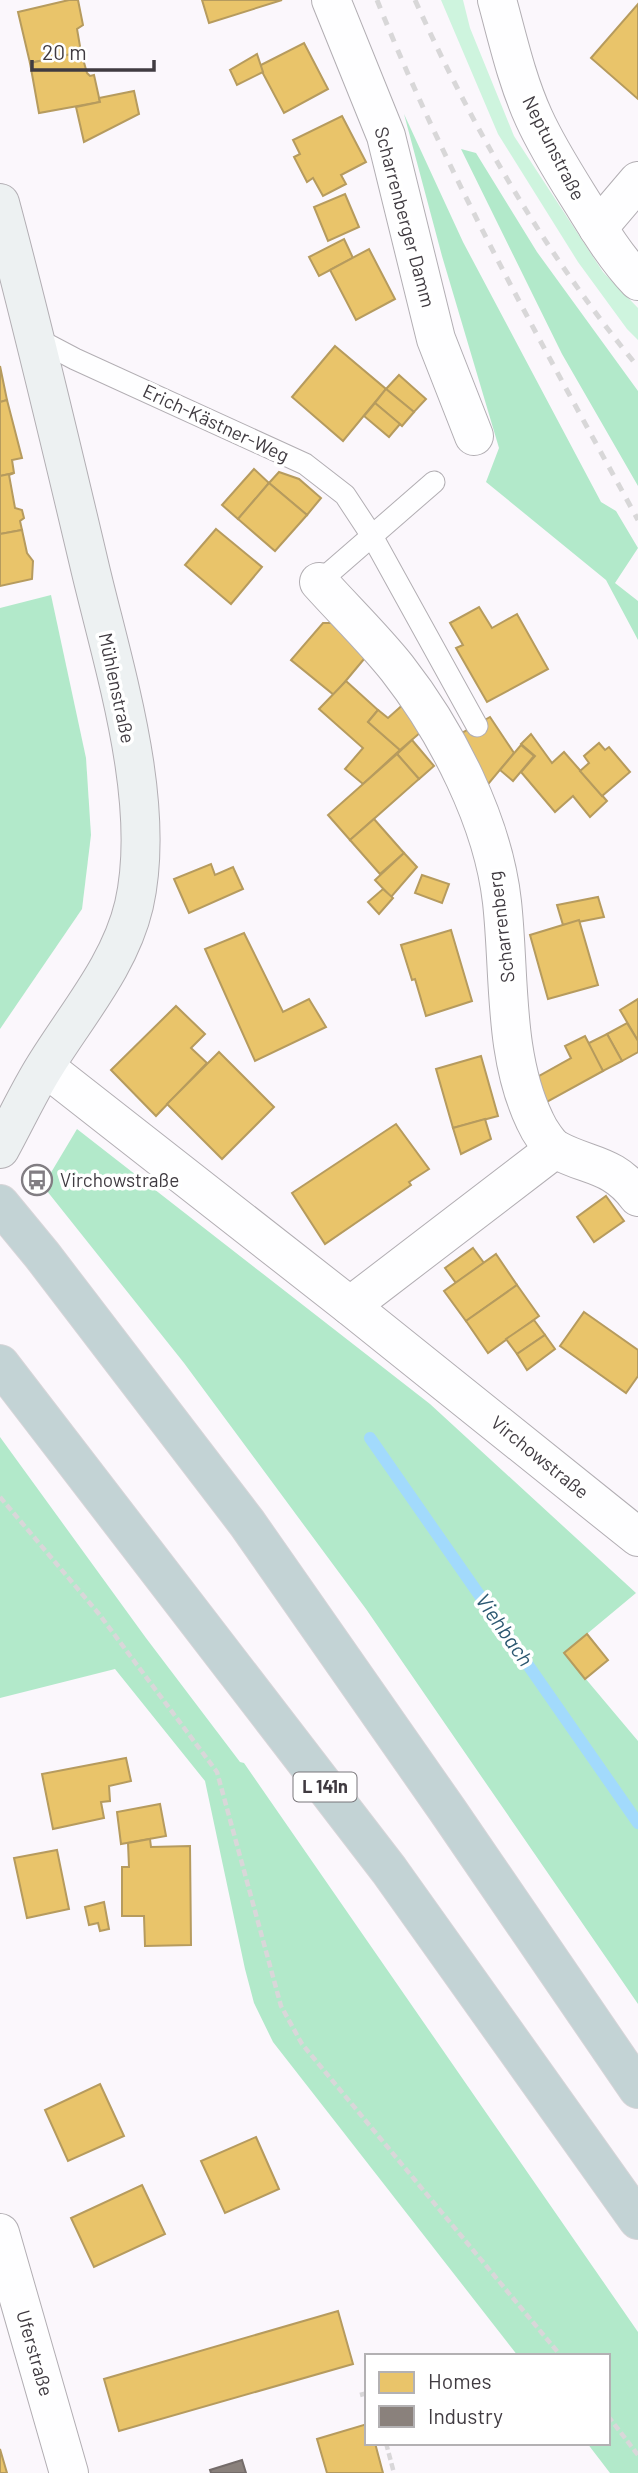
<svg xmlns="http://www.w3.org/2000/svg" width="638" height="2473" viewBox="0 0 638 2473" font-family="Barlow,sans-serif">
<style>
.green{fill:#cef4de}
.forest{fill:#b2e9ca}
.homes{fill:#e9c46a;stroke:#b69b5e;stroke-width:2}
.industry{fill:#8a817c;stroke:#746c6a;stroke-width:2}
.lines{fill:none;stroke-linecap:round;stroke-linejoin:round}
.stream{stroke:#a2dafc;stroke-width:12}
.lane-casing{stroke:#b2aeb3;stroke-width:23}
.street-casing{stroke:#b2aeb3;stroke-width:40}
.secondary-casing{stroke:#b2aeb3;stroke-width:40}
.highway-casing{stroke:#d7d5d8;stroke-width:40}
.path{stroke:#d9d7d9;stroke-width:4.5;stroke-dasharray:7 3.5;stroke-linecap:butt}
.lane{stroke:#fefeff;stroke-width:21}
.street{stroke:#fefeff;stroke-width:38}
.secondary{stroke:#edf1f2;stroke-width:38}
.highway{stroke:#c3d3d5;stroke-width:38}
.rail{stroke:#d8d7d8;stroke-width:5;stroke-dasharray:9 9;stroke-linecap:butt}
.labels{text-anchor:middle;stroke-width:7;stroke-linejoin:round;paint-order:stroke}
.shield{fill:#fff;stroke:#79767a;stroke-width:2}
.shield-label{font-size:18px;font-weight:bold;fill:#403b41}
.street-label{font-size:19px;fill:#403b41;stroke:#fff}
.poi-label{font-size:19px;fill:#403b41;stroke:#fff;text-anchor:start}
.water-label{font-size:21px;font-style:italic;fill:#2c5871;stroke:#fff}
</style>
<rect width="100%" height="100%" fill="#fbf7fc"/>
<polygon class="green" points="441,0 463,0 470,28 514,136 603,272 638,308 638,340 627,329 578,262 498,134"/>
<g class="forest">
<polygon points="404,114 463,242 601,502 616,511 638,548 615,583 638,601 638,640 606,580 486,482 499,448 442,256"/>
<polygon points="461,149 476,153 537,252 638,391 638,486 562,354"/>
<polygon points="51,595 86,758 91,835 82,909 0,1029 0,608"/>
<polygon points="77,1129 430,1404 636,1593 564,1653 638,1741 638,2004 366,1609 184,1363 43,1186"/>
<polygon points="0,1437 146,1638 240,1762 244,1763 638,2332 638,2473 610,2473 587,2443 608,2443 608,2356 518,2356 273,2042 254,2003 245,1969 205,1781 115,1669 0,1698"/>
</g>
<g class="homes">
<polygon points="69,0 78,0 83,25 77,29 81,52 30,63 18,12"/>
<polygon points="202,0 282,0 209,23"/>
<polygon points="638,4 638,99 591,58"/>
<polygon points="304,43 328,89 284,113 259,66"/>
<polygon points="81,52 87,73 90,76 94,75 100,102 39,113 30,63"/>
<polygon points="257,54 263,72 237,85 230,70"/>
<polygon points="134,91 139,114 84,142 76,107 100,102 99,98"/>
<polygon points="342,116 366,162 341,175 346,184 323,196 313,178 307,182 294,157 300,154 293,140"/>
<polygon points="345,194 359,227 328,241 314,207"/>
<polygon points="344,239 353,258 319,276 309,257"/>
<polygon points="369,249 395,299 356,320 330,270"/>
<polygon points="335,346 386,389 343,441 292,397"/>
<polygon points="0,366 7,400 0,402"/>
<polygon points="399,375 426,399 414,412 386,389"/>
<polygon points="386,389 414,412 402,426 375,403"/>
<polygon points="7,400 22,458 12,460 14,473 0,476 0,402"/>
<polygon points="375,403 400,424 389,437 364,416"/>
<polygon points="254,469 269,483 238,519 222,505"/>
<polygon points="279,472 299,479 321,498 307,515 269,483"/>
<polygon points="14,473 9,475 15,508 22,510 24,518 20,521 22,530 0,534 0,476"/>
<polygon points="269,483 307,515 275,551 238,519"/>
<polygon points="216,529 262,567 231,604 185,565"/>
<polygon points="22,530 27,553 33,561 32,579 0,586 0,534"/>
<polygon points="479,607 492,628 517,614 548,669 487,702 456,648 463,645 450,623"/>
<polygon points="323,623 334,623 369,653 334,695 291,660"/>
<polygon points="346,681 378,710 368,722 400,750 363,784 345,769 363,748 319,709"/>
<polygon points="406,702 428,726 400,750 368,722 378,710 388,718"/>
<polygon points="490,717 514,753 484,789 455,737"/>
<polygon points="531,734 552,763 564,752 607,801 590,817 573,796 555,812 521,772 535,756 521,744"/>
<polygon points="412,740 434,766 419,779 397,754"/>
<polygon points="599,743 605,750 609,747 630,772 602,796 580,771 589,763 584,756"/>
<polygon points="521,745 534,756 513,781 500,770"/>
<polygon points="397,754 419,779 350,840 328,815"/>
<polygon points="374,819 404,853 380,874 350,840"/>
<polygon points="404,853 417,867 391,897 375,880"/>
<polygon points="211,864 215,875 233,867 243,889 189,913 174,879"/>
<polygon points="422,875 449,884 442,903 415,893"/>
<polygon points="383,889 393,898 379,914 368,902"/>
<polygon points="598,897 604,917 563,925 557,905"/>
<polygon points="579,920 598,985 548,999 530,935"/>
<polygon points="451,930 472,1001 426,1016 415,979 412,980 401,945"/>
<polygon points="244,933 283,1012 309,999 326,1027 255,1061 205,949"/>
<polygon points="638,999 638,1041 620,1010"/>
<polygon points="176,1006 205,1034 191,1048 207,1063 156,1116 111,1070"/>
<polygon points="627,1023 638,1041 638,1052 622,1061 607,1034"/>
<polygon points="607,1034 622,1061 603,1071 587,1044"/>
<polygon points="585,1036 603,1071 545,1103 532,1080 571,1058 565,1046"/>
<polygon points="219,1052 274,1107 222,1159 167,1104"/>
<polygon points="481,1056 498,1116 453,1128 436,1069"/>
<polygon points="485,1119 491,1139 461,1154 453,1128"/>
<polygon points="396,1124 429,1169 409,1182 411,1185 325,1244 292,1193"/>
<polygon points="606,1196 624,1221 594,1242 577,1217"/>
<polygon points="473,1248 484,1263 456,1283 445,1268"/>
<polygon points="496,1254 517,1285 466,1321 444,1291"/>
<polygon points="517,1285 539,1316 488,1353 466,1321"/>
<polygon points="584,1312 638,1350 638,1376 626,1393 560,1346"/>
<polygon points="534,1320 545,1335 517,1354 506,1339"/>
<polygon points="545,1335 555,1349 527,1370 517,1354"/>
<polygon points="587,1634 608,1660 585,1679 564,1653"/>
<polygon points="126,1758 131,1781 109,1786 110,1801 101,1802 104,1818 53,1829 42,1774"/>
<polygon points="160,1804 166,1836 121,1844 117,1812"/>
<polygon points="150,1839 151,1847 190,1846 191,1945 145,1946 144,1916 122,1916 122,1867 129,1867 128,1843"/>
<polygon points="57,1850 69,1909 27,1918 14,1858"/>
<polygon points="104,1902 109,1929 100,1931 98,1923 89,1925 85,1907"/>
<polygon points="100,2084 124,2136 68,2161 45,2110"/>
<polygon points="256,2137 279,2189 225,2213 201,2161"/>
<polygon points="142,2185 165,2234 94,2267 71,2218"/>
<polygon points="338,2311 353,2364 119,2431 104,2379"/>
<polygon points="367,2424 367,2443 375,2443 383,2473 327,2473 317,2439"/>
<polygon points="0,2449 7,2473 0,2473"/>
</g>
<polygon class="industry" points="242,2460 246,2473 211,2473 210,2470"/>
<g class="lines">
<polyline class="stream" points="370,1438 638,1823"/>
<g class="lane-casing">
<g id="lane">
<polyline points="37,339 75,359 305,464 345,495 372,536 477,726"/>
<polyline points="319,582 434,482"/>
</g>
</g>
<g class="street-casing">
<g id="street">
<polyline points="331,0 386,136 436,339 474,436"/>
<path d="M497,0C508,40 517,81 534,118C548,149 567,178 585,207C601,233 617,259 638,281"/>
<polyline points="598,228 638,181"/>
<path d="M319,582C345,611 373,638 397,668C447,732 493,821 502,902C510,974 503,1055 535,1121C539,1130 549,1146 557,1150C588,1167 613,1163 638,1197"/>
<polyline points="45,1067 350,1306 638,1537"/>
<polyline points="350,1306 555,1149"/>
<polyline points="0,2233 69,2473"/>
</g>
</g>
<g class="secondary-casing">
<path id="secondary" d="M0,203C33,326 62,449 91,572C115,672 157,804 134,905C120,965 77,1014 45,1066C28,1093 15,1122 0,1149"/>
</g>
<g class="highway-casing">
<g id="highway">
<polyline points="0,1204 42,1255 247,1523 448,1811 638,2089"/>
<polyline points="0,1364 389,1870 638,2220"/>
</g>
</g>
<g class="path">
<polyline points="0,1497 99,1614 217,1772 281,2006 302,2044 561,2356"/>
<polyline points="360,2395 367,2393"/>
<polyline points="608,2416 638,2455"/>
<polyline points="386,2443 394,2473"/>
</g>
<use href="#lane" class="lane"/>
<use href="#street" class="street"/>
<use href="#secondary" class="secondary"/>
<use href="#highway" class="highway"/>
<g class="rail">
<path d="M377,0C449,180 545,350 638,520"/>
<path d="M415,0C474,131 546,255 638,367"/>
</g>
</g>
<defs>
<g id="bus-ring" transform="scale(1.575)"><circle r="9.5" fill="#fff" stroke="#817d82" stroke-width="1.5"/><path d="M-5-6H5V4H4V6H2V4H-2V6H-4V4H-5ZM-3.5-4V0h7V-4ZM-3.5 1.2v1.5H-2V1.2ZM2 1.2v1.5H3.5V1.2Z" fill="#817d82"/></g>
</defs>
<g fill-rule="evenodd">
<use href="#bus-ring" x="37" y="1180"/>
</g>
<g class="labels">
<rect class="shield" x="293.5" y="1772.5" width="63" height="29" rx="5"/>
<g class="shield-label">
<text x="325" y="1793">L 141n</text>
</g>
<g class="street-label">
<text transform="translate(554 148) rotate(63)" y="7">Neptunstraße</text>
<text transform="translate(405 217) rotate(75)" y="7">Scharrenberger Damm</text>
<text transform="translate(216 423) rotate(25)" y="7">Erich-Kästner-Weg</text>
<text transform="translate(117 688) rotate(78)" y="7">Mühlenstraße</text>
<text transform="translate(501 927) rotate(-97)" y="7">Scharrenberg</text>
<text transform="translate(540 1457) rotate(39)" y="7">Virchowstraße</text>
<text transform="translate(35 2353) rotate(74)" y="7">Uferstraße</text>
</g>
<g class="poi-label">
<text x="60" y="1187">Virchowstraße</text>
</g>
<g class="water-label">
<text transform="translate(504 1630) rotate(55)" y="7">Viehbach</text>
</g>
</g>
<rect x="365" y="2354" width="245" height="91" fill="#ffffff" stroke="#b3b1b3" stroke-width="2"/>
<rect x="379" y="2372" width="35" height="21" fill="#e9c46a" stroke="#b3b1b3" stroke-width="2"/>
<text x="428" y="2389" font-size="21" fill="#403b41">Homes</text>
<rect x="379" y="2406" width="35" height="21" fill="#8a817c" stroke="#b3b1b3" stroke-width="2"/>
<text x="428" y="2424" font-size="21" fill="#403b41">Industry</text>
<path d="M32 60v10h122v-10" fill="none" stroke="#403b41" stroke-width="3.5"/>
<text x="42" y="60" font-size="21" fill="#403b41" stroke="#ffffff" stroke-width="5" paint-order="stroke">20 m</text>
</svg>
